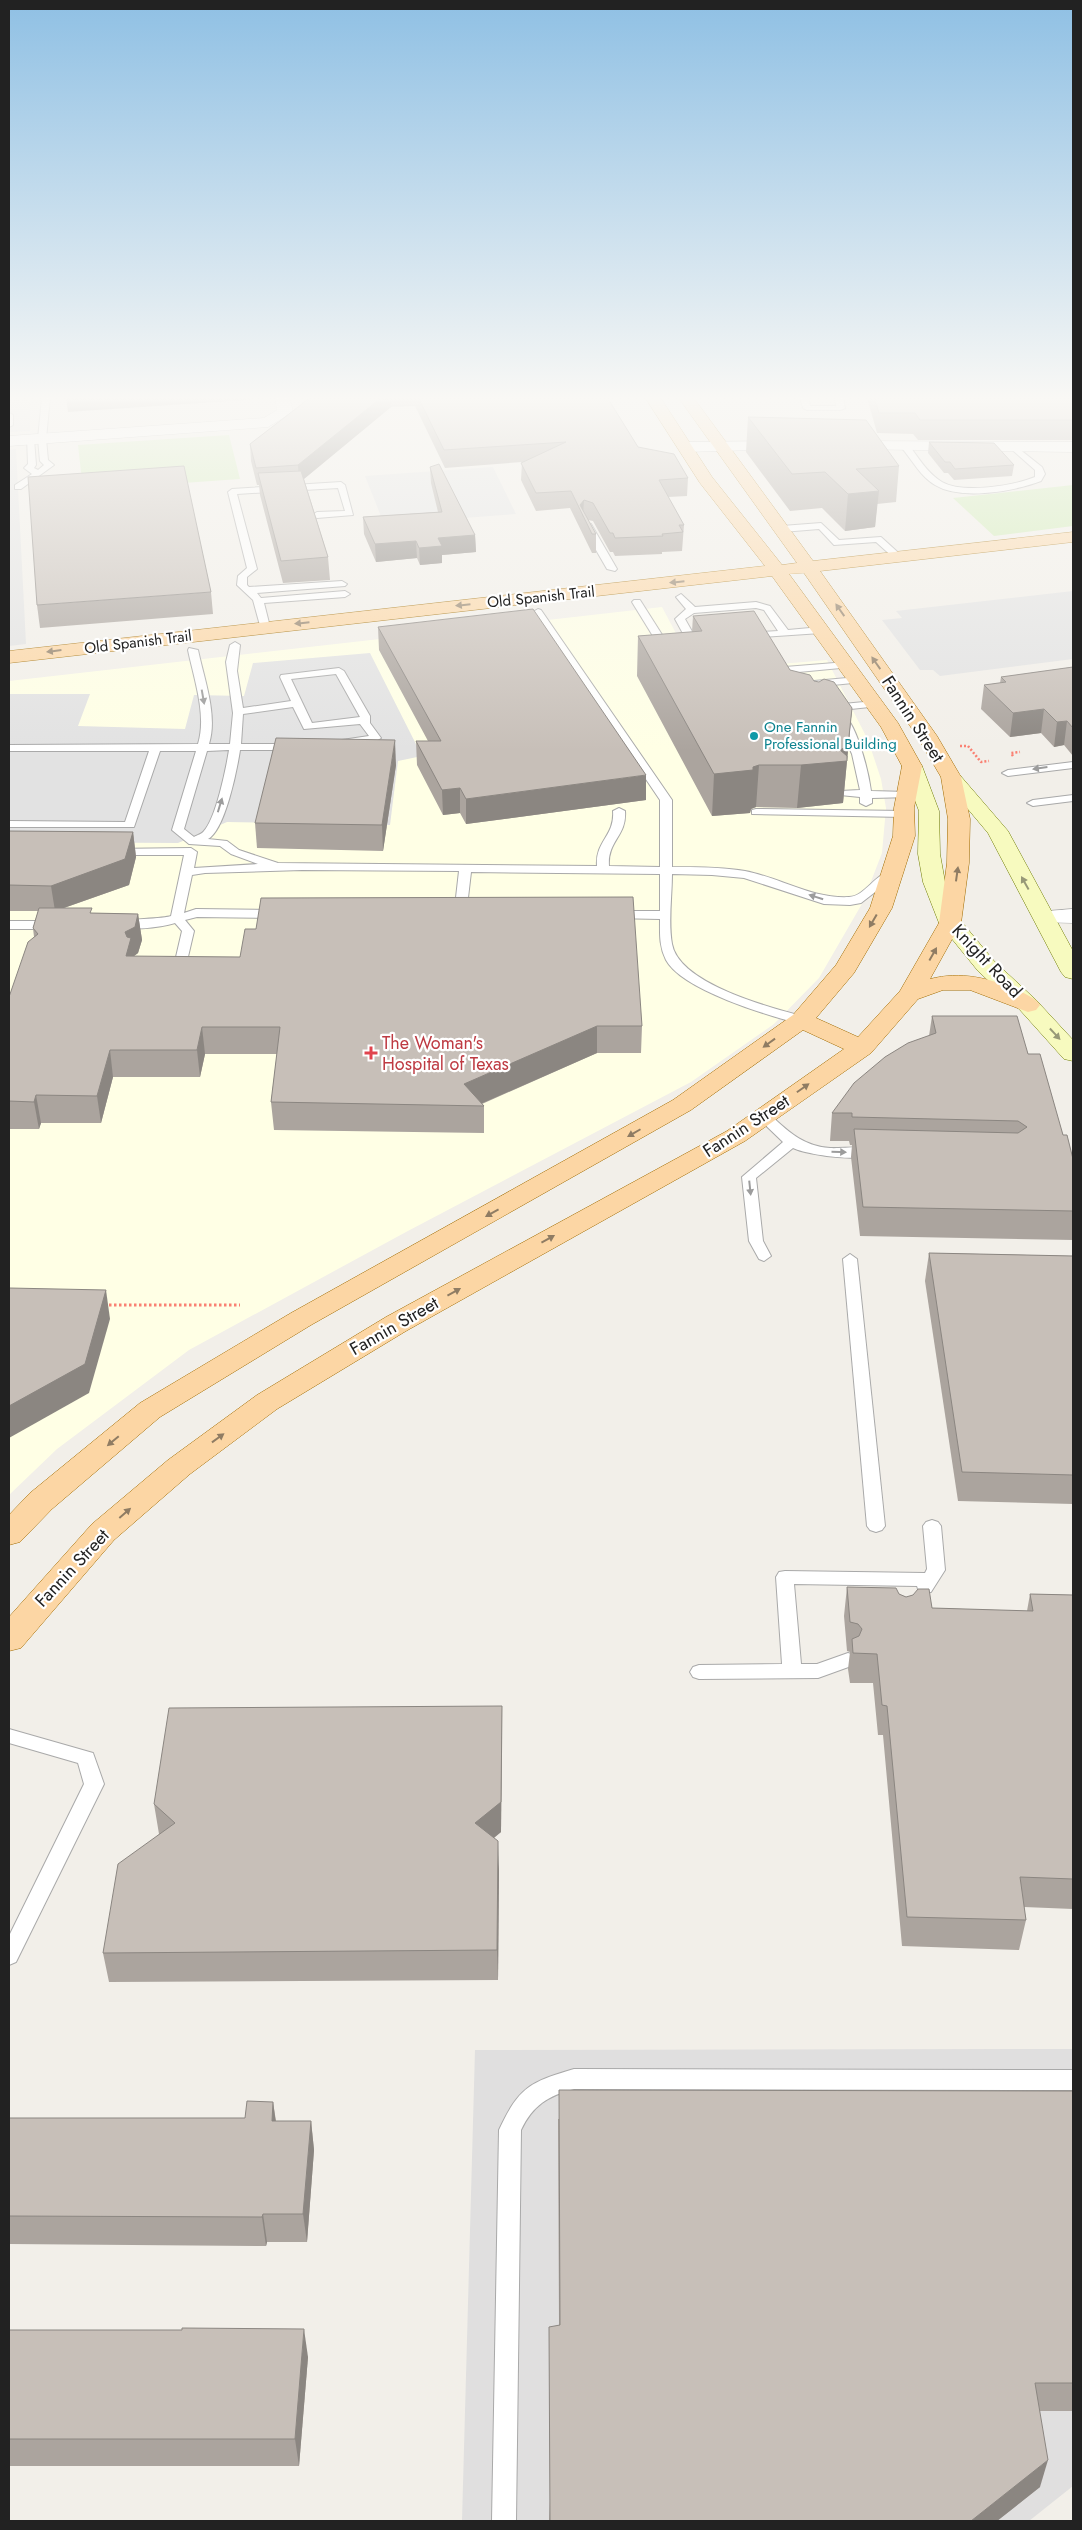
<svg xmlns="http://www.w3.org/2000/svg" width="1082" height="2530" viewBox="0 0 1082 2530" font-family="Jost,sans-serif">
<style>
.residential{fill:#e0dfdf}
.education{fill:#ffffe5}
.grass{fill:#cdebb0}
.parking{fill:#e2e2e2}
.lines{fill:none;stroke-linecap:round;stroke-linejoin:round}
.lane-casing{stroke:#a9a9a9;stroke-width:2}
.street-casing{stroke:#a9a9a9;stroke-width:1}
.secondary-casing{stroke:#707d05;stroke-width:1}
.primary-casing{stroke:#a06b00;stroke-width:1}
.path-far1{stroke:#fa8072;stroke-width:2.5;stroke-dasharray:2 2;stroke-linecap:butt}
.path{stroke:#fa8072;stroke-width:3;stroke-dasharray:2.5 2.5;stroke-linecap:butt}
.lane{fill:#fff;fill-rule:evenodd}
.street{fill:#fff;fill-rule:evenodd}
.secondary{fill:#f7fabf;fill-rule:evenodd}
.primary{fill:#fcd6a4;fill-rule:evenodd}
.wall{fill:#aba49e}
.shaded-wall{fill:#8b8681}
.building{fill:#c7bfb8;stroke:#8b8681}
.oneway{fill:#8f7c63}
.oneway2{fill:#9c9c9c}
.oneway3{fill:#979978}
.culture-dot{fill:#0f9aa8;stroke:#fff;stroke-width:2}
.health-dot{fill:#e0444e;stroke:#fff;stroke-width:2}
.labels{text-anchor:middle;stroke-width:4.5;stroke-linejoin:round;paint-order:stroke}
.far-street-label{font-size:15px;fill:#222;stroke:#fff}
.far-culture-label{font-size:15px;fill:#0d838f;stroke:#fff;text-anchor:start}
.street-label{font-size:18px;fill:#222;stroke:#fff}
.health-label{font-size:18px;fill:#be3a42;stroke:#fff;text-anchor:start}
</style>
<rect width="100%" height="100%" fill="#f2efe9"/>
<polygon class="residential" points="1073,2049 1073,2486 1029,2521 462,2521 475,2050"/>
<polygon class="education" points="662,607 696,671 827,660 868,740 881,779 886,808 882,853 863,902 819,978 774,1024 691,1082 406,1232 189,1350 57,1449 9,1495 9,681"/>
<g class="grass">
<polygon points="229,435 240,479 83,490 78,445"/>
<polygon points="1073,485 1073,526 994,536 953,498"/>
</g>
<g class="parking">
<polygon points="9,397 30,397 30,431 9,432"/>
<polygon points="16,449 26,644 9,646 9,450"/>
<polygon points="493,467 516,514 384,524 365,476"/>
<polygon points="1073,591 1073,659 940,676 933,670 920,670 882,620 902,618 896,611"/>
<polygon points="370,653 422,756 398,761 390,825 227,822 178,843 9,842 9,694 90,694 78,726 185,729 194,695 244,696 253,663"/>
</g>
<g class="lines">
<g class="lane-casing">
<g id="lane">
<polygon points="42,397 50,397 46,439 48,460 54,465 21,489 15,489 15,485 32,474 24,468 28,464 27,437 34,439 36,465 34,468 38,470 44,465 40,461 38,439"/>
<polygon points="800,397 808,397 810,406 836,406 835,397 843,397 845,408 841,410 807,410 803,408"/>
<polygon points="9,413 13,415 13,425 9,427"/>
<path d="M902,444H908C918,457 928,474 942,482C963,494 1013,486 1035,477V470L1009,447L1013,444L1042,467L1045,474L1041,481C1015,491 961,501 935,485C921,477 912,460 902,448Z"/>
<polygon points="341,482 345,485 353,515 317,518 312,515 317,512 345,511 338,488 237,494 257,569 247,577 247,585 249,587 342,581 347,584 345,586 257,593 261,598 345,591 350,594 345,597 264,603 270,627 261,629 253,600 237,585 238,576 247,568 228,492 232,489"/>
<polygon points="583,522 591,524 617,569 615,571 607,569 581,524"/>
<polygon points="821,523 839,540 881,537 903,557 895,559 876,542 834,545 819,529 782,532 777,529 782,526"/>
<polygon points="681,594 695,607 756,602 770,606 788,630 821,627 826,630 821,633 745,638 744,636 749,633 778,631 764,610 756,608 694,613 685,619 694,635 709,640 704,643 686,639 675,619 686,609 676,597"/>
<polygon points="634,600 640,600 673,652 672,654 664,654 632,602"/>
<path d="M538,609L541,610L672,800V867C696,867 721,867 745,871C781,878 812,899 849,897C866,897 878,868 895,872L897,875L861,903L850,905L824,904L744,878L712,875L672,874C672,896 668,922 672,944C679,984 771,1008 806,1017L808,1020L806,1023L801,1024C769,1016 682,990 666,960C659,946 660,934 660,919L611,918L609,915L611,912L615,911H660V874L471,872L466,915L460,919L454,915L459,871L302,870L205,873L192,875L184,913L196,909L279,910L285,914L279,918L197,917L185,920L194,931L187,961L181,965L161,964L159,961L161,958L176,957L182,931L175,923C163,927 121,933 113,924C118,918 158,920 171,916L184,855H115L111,853V849L191,848L197,852L194,868L258,864L231,854L220,846L189,844L172,830L196,751H160L134,827H9V821L125,822L149,751H9V745L198,744C207,715 194,679 188,650L189,648L198,650C204,679 218,715 209,744H230L233,713L226,662L230,645L235,642L240,645L237,671L243,708L291,701L280,677L281,675L339,668L344,671L370,716V723L381,738L376,741L342,744V740L369,736L360,724L304,729L293,707L243,714L241,744H293L298,747L293,750H240C237,770 225,830 208,839L227,841L239,850L278,863L597,866C595,841 615,836 613,811L619,808L625,811C627,836 607,841 609,866L660,867V800L533,612ZM336,674L360,717L312,723L291,679ZM229,750C226,769 216,818 204,831C202,834 197,835 194,837L184,829L207,751Z"/>
<polygon points="847,662 852,665 851,667 788,673 786,675 792,682 787,685 783,684 776,675 785,667"/>
<polygon points="858,677 863,680 862,682 814,687 809,684 814,681"/>
<polygon points="875,701 879,702 879,706 832,711 827,708 832,705"/>
<path d="M840,713C856,717 869,775 871,791L907,792L913,795L911,797L872,798V803L866,806L860,803V797L840,795V791L860,790L852,754L835,716Z"/>
<polygon points="1073,762 1073,768 1008,776 1002,773 1008,770"/>
<polygon points="1073,795 1073,801 1033,806 1027,803 1033,800"/>
<polygon points="756,809 904,811 910,814 904,817 752,814 752,810"/>
<polygon points="9,921 53,921 59,925 53,929 9,929"/>
<path d="M763,1112L768,1113C788,1131 802,1146 830,1148C841,1149 873,1144 879,1152C869,1164 807,1155 793,1148L756,1178L763,1241L771,1256L764,1261L759,1259L749,1241L742,1177L783,1142L756,1116Z"/>
<polygon points="850,1254 857,1259 885,1526 882,1530 876,1532 870,1530 867,1526 843,1259"/>
<polygon points="932,1520 938,1522 941,1526 945,1570 931,1592 925,1593 919,1592 917,1586 794,1584 801,1664 817,1664 848,1653 854,1655 857,1660 854,1665 818,1678 699,1679 693,1677 690,1672 693,1667 699,1665 782,1664 776,1577 779,1572 785,1571 925,1573 927,1569 923,1526 926,1522"/>
<polygon points="9,1729 93,1753 104,1784 16,1962 9,1965 9,1936 84,1784 78,1763 9,1743"/>
<path d="M574,2069L1073,2070V2090L574,2089C548,2096 533,2105 521,2130L516,2521H492L499,2130C519,2087 530,2082 574,2069Z"/>
</g>
</g>
<g class="street-casing">
<g id="street">
<polygon points="275,397 289,397 293,412 268,427 9,446 9,436 264,418 277,410"/>
<polygon points="784,441 790,443 792,446 790,449 685,452 677,447 685,442"/>
<polygon points="847,441 1073,442 1073,452 841,449 839,446 841,443"/>
<polygon points="1073,909 1073,923 1037,922 1034,917 1037,912"/>
</g>
</g>
<g class="secondary-casing">
<g id="secondary">
<polygon points="912,760 919,762 922,766 939,811 940,854 945,882 961,921 994,961 1036,1000 1073,1040 1073,1061 1064,1059 1020,1010 978,971 939,923 923,882 918,854 919,811 902,766 905,762"/>
<polygon points="951,771 958,773 1008,831 1073,951 1073,979 1065,977 1061,972 988,833 941,777 944,773"/>
</g>
</g>
<g class="primary-casing">
<path id="primary" d="M645,397H660L712,477L782,565L797,563L678,397H693L813,561L1073,532V542L820,571L937,736L961,777L970,819L969,863L961,923L930,979C961,971 989,978 1017,990C1026,994 1035,998 1040,1005L1036,1010L1028,1012L970,990H943L918,999L871,1053L745,1141L406,1331L277,1409L190,1474L114,1540L21,1648L9,1651V1617L92,1524L168,1460L257,1395L386,1317L727,1131L844,1049L803,1030L691,1110L311,1325L160,1417L52,1509L20,1542L9,1545V1515L30,1493L140,1403L291,1313L673,1100L793,1015L836,965L870,908L893,836L894,808L902,766L881,727L772,576L9,663V651L765,566L700,483ZM804,573L917,736L941,777L948,819L947,863L939,923L900,991L858,1037L816,1018L854,973L892,908L915,836L914,808L922,766L898,723L789,574Z"/>
</g>
<g class="path-far1">
<polyline points="960,746 968,746 981,762 989,761"/>
<polyline points="1013,756 1011,753 1020,752"/>
</g>
<polyline class="path" points="104,1305 240,1305"/>
<use href="#lane" class="lane"/>
<use href="#street" class="street"/>
<use href="#secondary" class="secondary"/>
<use href="#primary" class="primary"/>
</g>
<g class="wall">
<polygon points="311,397 607,397 638,447 688,478 687,496 668,497 684,525 682,551 662,552 662,554 615,556 613,552 610,552 593,521 588,520 596,534 596,553 592,553 570,508 536,511 521,480 522,462 445,468 415,406 391,407 304,479 328,557 330,580 283,583 260,495 259,485 257,485 251,461 250,444"/>
<polygon points="868,397 1073,397 1073,440 918,440 913,434 877,433 868,401"/>
<polygon points="748,417 899,466 896,502 877,504 875,527 845,531 822,508 790,511 746,452"/>
<polygon points="929,442 1014,465 1012,476 954,480 948,473 944,473 928,453"/>
<polygon points="430,467 475,535 476,552 442,555 442,563 420,565 417,558 376,562 364,534 363,517 438,512 431,483"/>
<polygon points="211,592 213,614 40,628 37,605"/>
<polygon points="693,616 790,670 814,681 852,708 843,803 797,808 756,807 751,809 750,813 712,816 637,676 638,636 692,632"/>
<polygon points="378,627 646,800 466,824 460,813 443,815 417,765 416,741 428,741 379,650"/>
<polygon points="1073,667 1073,756 1064,745 1054,747 1041,733 1010,737 981,709 984,685 1000,683 1001,677"/>
<polygon points="396,765 383,851 257,848 255,823"/>
<polygon points="9,831 133,832 136,857 129,885 64,908 92,913 138,914 142,940 138,953 134,956 642,1026 641,1053 597,1053 482,1104 484,1106 484,1133 274,1130 271,1102 277,1054 205,1054 200,1077 113,1077 101,1123 41,1123 39,1129 9,1129 9,997 34,937 33,928 38,911 9,911"/>
<polygon points="932,1016 1028,1054 1073,1159 1073,1240 860,1236 851,1157 852,1145 850,1145 849,1141 830,1141 832,1113 929,1036"/>
<polygon points="929,1253 1073,1256 1073,1504 958,1501 925,1281"/>
<polygon points="847,1587 899,1594 932,1608 1027,1611 1030,1594 1073,1595 1073,1909 1024,1907 1026,1920 1019,1950 902,1946 883,1735 878,1735 873,1683 850,1683 848,1669 850,1652 847,1651 844,1616"/>
<polygon points="502,1736 501,1832 494,1838 499,1871 498,1980 109,1982 103,1953 159,1834 154,1804"/>
<polygon points="1073,2091 1073,2411 1040,2411 1040,2487 997,2521 549,2521 559,2325 558,2119"/>
<polygon points="273,2102 276,2121 311,2121 314,2150 307,2242 267,2242 266,2246 9,2244 9,2118 245,2118"/>
<polygon points="9,2330 308,2357 299,2466 9,2466"/>
</g>
<g class="shaded-wall">
<polygon points="66,397 258,397 259,399 68,412"/>
<polygon points="382,397 391,397 391,407 299,483 298,465"/>
<polygon points="879,491 875,527 845,531 848,494"/>
<polygon points="584,500 583,517 580,505"/>
<polygon points="475,535 476,552 442,555 442,563 420,565 419,548 438,538"/>
<polygon points="416,541 417,558 376,562 375,544"/>
<polygon points="852,708 843,803 797,808 801,765 840,750"/>
<polygon points="1044,709 1041,733 1010,737 1013,713"/>
<polygon points="1067,721 1064,745 1054,747 1057,722"/>
<polygon points="395,740 396,765 383,851 382,825"/>
<polygon points="759,765 756,807 751,809 750,813 712,816 714,774"/>
<polygon points="646,775 646,800 466,824 466,799"/>
<polygon points="460,788 460,813 443,815 442,790"/>
<polygon points="133,832 136,857 129,885 55,911 51,886"/>
<polygon points="138,914 142,940 138,953 134,956 135,964 126,956 125,932"/>
<polygon points="597,1026 597,1053 478,1105 464,1084"/>
<polygon points="202,1027 205,1054 200,1077 197,1050"/>
<polygon points="110,1050 113,1077 101,1123 97,1096"/>
<polygon points="36,1095 41,1123 39,1129 34,1102"/>
<polygon points="106,1290 110,1319 89,1393 9,1438 9,1406"/>
<polygon points="502,1706 501,1832 476,1852 475,1823"/>
<polygon points="498,1841 499,1871 498,1980 497,1950"/>
<polygon points="273,2102 277,2131 272,2121"/>
<polygon points="311,2121 314,2150 307,2242 303,2214"/>
<polygon points="263,2214 267,2242 266,2246 262,2217"/>
<polygon points="304,2329 308,2357 299,2466 295,2439"/>
<polygon points="1048,2460 1040,2487 997,2521 971,2521"/>
</g>
<g class="building">
<polygon points="311,397 382,397 298,465 256,468 250,444"/>
<polygon points="418,397 607,397 638,447 674,454 688,478 659,480 684,525 679,525 683,532 662,534 663,536 615,538 613,533 610,533 593,503 584,500 580,505 596,534 592,534 571,491 536,493 521,463 566,442 444,450"/>
<polygon points="874,397 1073,397 1073,420 920,420 915,413 879,413"/>
<polygon points="748,417 866,420 899,466 856,469 879,491 848,494 825,472 792,474"/>
<polygon points="929,442 994,443 1014,465 955,469 950,462 945,462"/>
<polygon points="439,464 475,535 438,538 442,546 419,548 416,541 375,544 363,517 442,512 430,467"/>
<polygon points="184,466 211,592 37,605 28,477"/>
<polygon points="301,471 328,557 281,561 258,473"/>
<polygon points="533,609 646,775 466,799 460,788 442,790 416,741 441,741 378,627"/>
<polygon points="754,611 790,670 810,675 814,681 819,682 824,679 834,682 852,708 848,746 840,750 847,756 847,761 801,765 759,765 753,767 753,770 714,774 638,636 702,631 693,616"/>
<polygon points="1073,667 1073,728 1067,721 1057,722 1044,709 1013,713 984,685 1006,682 1001,677"/>
<polygon points="276,738 395,740 382,825 255,823"/>
<polygon points="9,831 133,832 125,859 51,886 9,885"/>
<polygon points="633,897 642,1026 597,1026 464,1084 484,1106 271,1102 280,1027 202,1027 197,1050 110,1050 97,1096 36,1095 34,1102 9,1101 9,997 28,942 38,934 33,928 39,908 92,908 90,913 138,914 135,927 125,932 127,937 131,938 126,956 240,957 245,929 256,929 261,898"/>
<polygon points="932,1016 1017,1016 1028,1054 1040,1054 1063,1135 1067,1135 1073,1159 1073,1211 863,1207 854,1129 1018,1133 1027,1127 1018,1121 852,1117 852,1113 832,1113 854,1083 885,1057 908,1043 936,1033"/>
<polygon points="929,1253 1073,1256 1073,1475 962,1472"/>
<polygon points="9,1288 106,1290 85,1364 9,1406"/>
<polygon points="847,1587 896,1588 899,1594 906,1597 913,1595 918,1589 929,1589 932,1608 1033,1611 1030,1594 1073,1595 1073,1879 1020,1877 1026,1920 907,1917 887,1706 882,1705 877,1654 853,1653 852,1639 859,1636 862,1629 858,1624 850,1622"/>
<polygon points="502,1706 501,1802 475,1823 498,1841 497,1950 103,1953 118,1864 175,1823 154,1804 169,1708"/>
<polygon points="559,2090 1073,2091 1073,2383 1035,2383 1048,2460 971,2521 550,2521 549,2327 560,2325"/>
<polygon points="247,2101 273,2102 272,2121 311,2121 303,2214 263,2214 262,2217 9,2216 9,2118 245,2118"/>
<polygon points="182,2328 304,2329 295,2439 9,2439 9,2330 182,2330"/>
</g>
<defs><path id="oneway-solid" d="M-6-.8H1V-3.2L6.5 0L1 3.2V.8H-6Z" transform="scale(1.25)"/></defs>
<g class="oneway">
<use href="#oneway-solid" transform="translate(677 582) rotate(174)"/>
<use href="#oneway-solid" transform="translate(463 605) rotate(174)"/>
<use href="#oneway-solid" transform="translate(840 610) rotate(-125)"/>
<use href="#oneway-solid" transform="translate(302 623) rotate(174)"/>
<use href="#oneway-solid" transform="translate(54 651) rotate(173)"/>
<use href="#oneway-solid" transform="translate(876 663) rotate(-125)"/>
<use href="#oneway-solid" transform="translate(957 874) rotate(-82)"/>
<use href="#oneway-solid" transform="translate(873 921) rotate(120)"/>
<use href="#oneway-solid" transform="translate(933 954) rotate(-61)"/>
<use href="#oneway-solid" transform="translate(769 1043) rotate(144)"/>
<use href="#oneway-solid" transform="translate(803 1088) rotate(-35)"/>
<use href="#oneway-solid" transform="translate(634 1133) rotate(150)"/>
<use href="#oneway-solid" transform="translate(492 1213) rotate(151)"/>
<use href="#oneway-solid" transform="translate(548 1239) rotate(-29)"/>
<use href="#oneway-solid" transform="translate(454 1292) rotate(-29)"/>
<use href="#oneway-solid" transform="translate(218 1438) rotate(-36)"/>
<use href="#oneway-solid" transform="translate(113 1441) rotate(140)"/>
<use href="#oneway-solid" transform="translate(125 1513) rotate(-41)"/>
</g>
<g class="oneway2">
<use href="#oneway-solid" transform="translate(203 697) rotate(80)"/>
<use href="#oneway-solid" transform="translate(1040 768) rotate(172)"/>
<use href="#oneway-solid" transform="translate(220 805) rotate(-73)"/>
<use href="#oneway-solid" transform="translate(816 897) rotate(-163)"/>
<use href="#oneway-solid" transform="translate(839 1152) rotate(2)"/>
<use href="#oneway-solid" transform="translate(750 1188) rotate(84)"/>
</g>
<g class="oneway3">
<use href="#oneway-solid" transform="translate(1025 883) rotate(-119)"/>
<use href="#oneway-solid" transform="translate(1055 1034) rotate(47)"/>
</g>
<linearGradient id="sky" x2="0" y2="1"><stop stop-color="#8fc0e4"/><stop offset="0.53" stop-color="#f9f8f5"/><stop offset="1" stop-color="#f9f8f5" stop-opacity="0"/></linearGradient>
<rect width="1082" height="751" fill="url(#sky)"/>
<circle class="culture-dot" cx="754" cy="736" r="5"/>
<path class="health-dot" d="M368.5 1045.5h5v5h5v5h-5v5h-5v-5h-5v-5h5z"/>
<g class="labels">
<g class="far-street-label">
<text transform="translate(541 597) rotate(-6)" y="5">Old Spanish Trail</text>
<text transform="translate(138 642) rotate(-7)" y="5">Old Spanish Trail</text>
</g>
<g class="far-culture-label">
<text x="764" y="732">One Fannin<tspan x="764" dy="17">Professional Building</tspan></text>
</g>
<g class="street-label">
<text transform="translate(913 719) rotate(57)" y="6">Fannin Street</text>
<text transform="translate(987 961) rotate(47)" y="6">Knight Road</text>
<text transform="translate(746 1126) rotate(-33)" y="6">Fannin Street</text>
<text transform="translate(394 1326) rotate(-30)" y="6">Fannin Street</text>
<text transform="translate(72 1568) rotate(-47)" y="6">Fannin Street</text>
</g>
<g class="health-label">
<text x="382" y="1049">The Woman's<tspan x="382" dy="21">Hospital of Texas</tspan></text>
</g>
</g>
<rect width="1082" height="2530" fill="none" stroke="#222222" stroke-width="20"/>
</svg>
